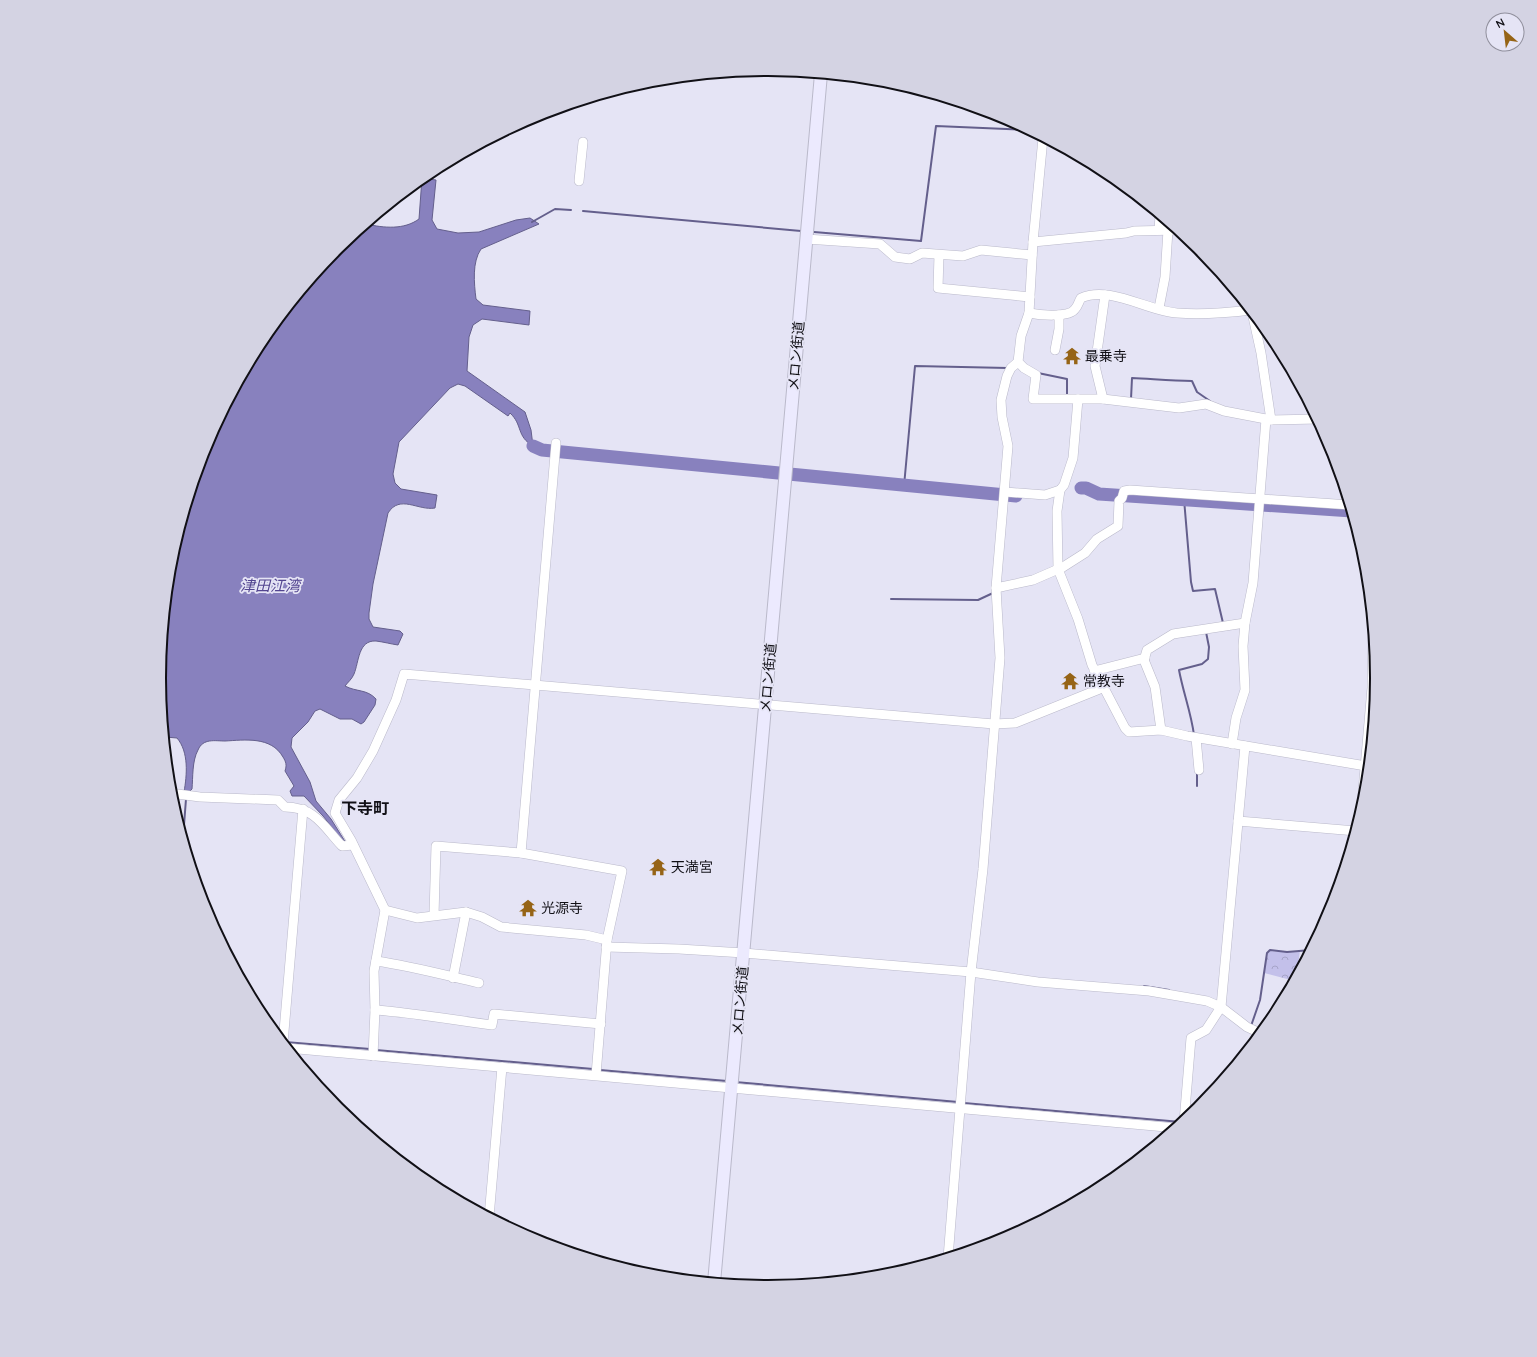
<svg xmlns="http://www.w3.org/2000/svg" width="1537" height="1357" viewBox="0 0 1537 1357" font-family="Quicksand,'Noto Sans JP',sans-serif">
<style>
.forest{fill:url(#forest-crowns)}
.water{fill:#8881be;stroke:#645f8c}
.lines{fill:none;stroke-linecap:round;stroke-linejoin:round}
.stream{stroke:#645f8c;stroke-width:2}
.river{stroke:#8881be;stroke-width:13}
.street-casing{stroke:#bab9ca;stroke-width:10}
.secondary-casing{stroke:#bab9ca;stroke-width:14}
.street{stroke:#fff;stroke-width:9}
.secondary{stroke:#eceafe;stroke-width:12}
.labels{text-anchor:middle;stroke-width:3.5;stroke-linejoin:round;paint-order:stroke}
.street-label{font-size:14px;fill:#111016;stroke:#e5e4f5}
.poi-label{font-size:14px;fill:#111016;stroke:#e5e4f5;text-anchor:start}
.water-label{font-size:15px;font-style:italic;fill:#52448f;stroke:#e5e4f5}
.quarter-label{font-size:16px;font-weight:bold;fill:#111016;stroke:#e5e4f5}
.rim{fill:none;stroke:#111016;stroke-width:2}
</style>
<defs>
<pattern id="forest-crowns" width="20" height="18" patternUnits="userSpaceOnUse"><rect width="20" height="18" fill="#c3c0ea"/><path d="M2 6a3 3 0 1 1 6 0M12 15a3 3 0 1 1 6 0" fill="none" stroke="#a6a4c8"/></pattern>
</defs>
<rect width="100%" height="100%" fill="#e5e4f5"/>
<polygon class="forest" points="1270,951 1287,952 1300,951 1298,965 1291,980 1264,973 1268,953"/>
<path class="water" d="M422,178L436,180L432,220L437,229L458,233L479,232L516,220L530,218L539,224L481,249C472,262 474,283 476,299L483,305L530,311L529,325L482,319L473,325L469,337L467,371L525,412L531,430L533,446C516,436 523,425 510,413L508,416L465,386L458,384L450,388L399,442L393,474L395,483L401,489L437,495L435,508C418,511 400,494 388,513L373,584L369,613V619L373,627L400,631L403,634L398,645C391,644 384,642 376,641C358,640 359,662 354,674C352,679 348,682 345,686C356,692 367,689 376,699L375,705L364,722L361,724L352,719H340L320,709L315,711L308,722L292,738L291,747L310,782L316,801L331,819L346,843L345,844L323,816L304,796H292L290,791L294,786L285,771C287,765 286,762 283,757C271,736 245,740 225,741C215,741 203,738 198,750C192,761 193,777 192,789L189,792H184C187,775 189,752 177,738L165,737L159,678L171,559L205,445L262,340L338,247L366,224C384,228 404,230 419,219Z"/>
<g class="lines">
<g class="stream">
<polyline points="583,211 801,231"/>
<polyline points="532,222 555,209 571,210"/>
<polyline points="814,232 921,241 936,126 1029,130"/>
<polyline points="1038,373 1067,379 1067,397"/>
<path d="M1131,399L1132,378C1153,379 1172,381 1192,381L1197,392L1210,401"/>
<polyline points="904,486 915,366 1008,368"/>
<polyline points="1184,499 1191,582 1193,591 1215,589 1223,623 1222,623"/>
<polyline points="891,599 978,600 993,593"/>
<path d="M1194,735C1191,712 1183,692 1179,670L1202,664L1208,659L1209,647L1206,632"/>
<polyline points="1197,773 1197,786"/>
<polyline points="183,838 186,799"/>
<polyline points="1144,986 1169,990"/>
<polyline points="1251,1026 1260,1000 1267,953 1270,950 1287,952 1311,950"/>
<polyline points="285,1042 370,1049"/>
<polyline points="376,1050 593,1069"/>
<polyline points="600,1070 727,1081"/>
<polyline points="735,1082 958,1102"/>
<polyline points="964,1103 1181,1122"/>
</g>
<g class="river">
<polyline points="533,446 542,450 1016,496"/>
<polyline points="1081,488 1086,488 1099,494 1352,511"/>
</g>
<g class="street-casing">
<g id="street">
<polyline points="1043,138 1033,242 1029,313 1021,336 1018,362 1024,368 1036,375 1033,399 1103,399 1179,408 1206,404 1224,411 1271,420 1318,419"/>
<polyline points="579,181 583,142"/>
<polyline points="1159,230 1160,215"/>
<polyline points="806,239 880,244 895,257 910,259 922,253 963,256 981,250 1032,255"/>
<polyline points="1033,242 1126,233 1134,231 1178,230"/>
<polyline points="939,255 938,288 1030,297"/>
<polyline points="1159,308 1165,277 1168,230"/>
<polyline points="1252,312 1261,353 1271,420"/>
<path d="M1029,313C1039,315 1069,318 1075,309C1078,306 1079,301 1081,298C1109,285 1148,311 1177,313C1202,315 1226,313 1251,310"/>
<polyline points="1055,350 1059,329 1059,315"/>
<polyline points="1078,399 1073,458 1064,485 1060,490 1057,511 1058,569 1078,619 1092,665 1125,728 1129,732 1161,730 1187,736 1366,766"/>
<polyline points="1103,399 1095,366 1105,295"/>
<polyline points="1005,492 1045,495 1060,490"/>
<polyline points="996,588 1033,580 1063,567 1085,553 1097,539 1118,526 1119,501 1122,498 1124,491 1130,490 1350,505"/>
<polyline points="1094,671 1145,658"/>
<polyline points="1161,730 1155,687 1144,660 1147,650 1173,634 1245,623"/>
<polyline points="1196,738 1199,770"/>
<polyline points="1232,744 1236,718 1245,690 1243,646 1245,623 1253,583 1266,419"/>
<path d="M170,793L200,797L278,800L285,807C315,807 324,827 342,846L353,845"/>
<polyline points="1361,814 1372,688 1373,629"/>
<polyline points="1238,821 1356,831"/>
<polyline points="521,853 556,443"/>
<polyline points="385,910 417,918 466,912 482,917 501,927 586,935 607,940"/>
<polyline points="434,915 436,846 521,853 622,871 607,940 596,1075"/>
<polyline points="606,947 679,949 744,953 971,972 1038,982 1149,991 1207,1001 1221,1007 1247,1027 1262,1034"/>
<path d="M376,961C411,966 444,975 479,983"/>
<polyline points="453,978 466,912"/>
<path d="M375,1010C415,1013 453,1020 492,1025L494,1014L601,1024"/>
<polyline points="283,1043 303,809"/>
<polyline points="287,1048 1177,1128"/>
<polyline points="373,1056 375,1010 374,971 385,910 351,840 335,813 339,800 357,778 373,751 396,700 404,674 994,724 1015,723 1102,688"/>
<polyline points="1184,1122 1191,1038 1206,1030 1221,1007 1245,746"/>
<polyline points="489,1217 502,1067"/>
<polyline points="948,1258 971,972 983,869 1000,658 996,588 1008,446 1002,417 1001,400 1007,376 1011,368 1018,362"/>
</g>
</g>
<g class="secondary-casing">
<polyline id="secondary" points="714,1283 821,74"/>
</g>
<use href="#street" class="street"/>
<use href="#secondary" class="secondary"/>
</g>
<defs>
<g id="temple-bare" transform="scale(1.38)"><path d="M0-6L5-2H3V0L6.5 2.5H4V6H1.5V3h-3V6H-4V2.5H-6.5L-3 0V-2H-5Z" fill="#966416" stroke="#e5e4f5" stroke-width="2.5" paint-order="stroke"/></g>
</defs>
<g fill-rule="evenodd">
<use href="#temple-bare" x="1072" y="356"/>
<use href="#temple-bare" x="1070" y="681"/>
<use href="#temple-bare" x="658" y="867"/>
<use href="#temple-bare" x="528" y="908"/>
</g>
<g class="labels">
<g class="street-label">
<text transform="translate(796 356) rotate(-85)" y="5">メロン街道</text>
<text transform="translate(768 678) rotate(-85)" y="5">メロン街道</text>
<text transform="translate(740 1001) rotate(-85)" y="5">メロン街道</text>
</g>
<g class="poi-label">
<text x="1085" y="361">最乗寺</text>
<text x="1083" y="686">常教寺</text>
<text x="671" y="872">天満宮</text>
<text x="541" y="913">光源寺</text>
</g>
<g class="water-label">
<text x="270" y="591">津田江湾</text>
</g>
<g class="quarter-label">
<text x="365" y="814">下寺町</text>
</g>
</g>
<path d="M0 0H1537V1357H0ZM166 678a602 602 0 1 1 1204 0a602 602 0 1 1-1204 0Z" fill="#d4d3e3" fill-rule="evenodd"/>
<path class="rim" d="M166 678a602 602 0 1 1 1204 0a602 602 0 1 1-1204 0Z"/>
<g transform="translate(1505 32) rotate(332)"><circle r="19" fill="#e5e4f5" stroke="#908f9c"/>
<path d="M0-3L7 15L0 10L-7 15Z" fill="#966416"/>
<text y="-6" font-size="11" font-weight="bold" text-anchor="middle" fill="#111016">N</text>
</g>
</svg>
